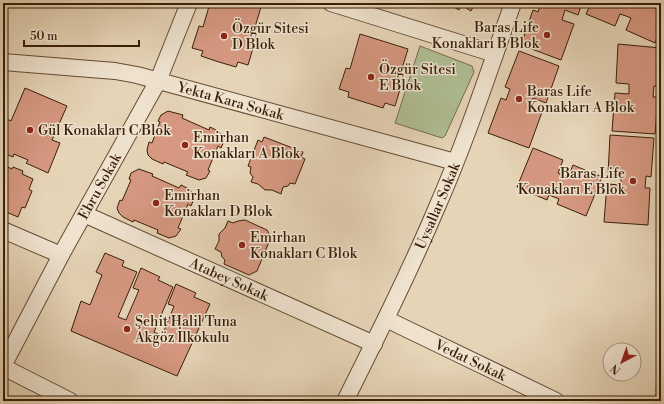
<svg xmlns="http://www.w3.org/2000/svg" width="664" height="404" viewBox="0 0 664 404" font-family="'Libre Bodoni',serif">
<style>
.green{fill:#afbe93;stroke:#746e4d}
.building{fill:#d69881;stroke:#391f07}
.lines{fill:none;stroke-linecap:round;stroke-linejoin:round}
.street-casing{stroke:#644c33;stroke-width:18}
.path{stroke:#391f07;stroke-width:2.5;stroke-dasharray:1 2;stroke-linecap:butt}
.street{stroke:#efe3d0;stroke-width:16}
.poi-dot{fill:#8f2418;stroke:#efe3d0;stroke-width:1.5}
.labels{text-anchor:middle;stroke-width:3;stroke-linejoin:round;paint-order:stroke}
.poi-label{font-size:14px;fill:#391f07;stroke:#efe3d0;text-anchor:start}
.street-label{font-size:14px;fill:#391f07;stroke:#efe3d0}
</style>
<rect width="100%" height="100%" fill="#e6d4b7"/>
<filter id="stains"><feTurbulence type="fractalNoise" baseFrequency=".005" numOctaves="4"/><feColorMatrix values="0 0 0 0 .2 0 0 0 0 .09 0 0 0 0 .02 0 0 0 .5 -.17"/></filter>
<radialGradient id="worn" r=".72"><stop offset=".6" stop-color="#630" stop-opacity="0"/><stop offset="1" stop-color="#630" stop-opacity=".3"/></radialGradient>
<polygon class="green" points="420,46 472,66 474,72 445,136 442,138 395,123"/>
<g class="building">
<polygon points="210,3 247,3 261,7 250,44 254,45 248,65 238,62 236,67 219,62 201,56 203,51 192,48 199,26 203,27"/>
<polygon points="447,3 475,3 471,11 461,5 459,10"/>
<polygon points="541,3 582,3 578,15 565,10 562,20 574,24 561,60 521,45 533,10 538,12"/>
<polygon points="591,3 661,3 661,28 655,43 626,30 631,18 626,16 620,14 615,26 586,14"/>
<polygon points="360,34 408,49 397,85 401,86 395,106 385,103 383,108 348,97 349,92 339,89 346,68 350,69"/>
<polygon points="618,44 661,48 659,86 654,86 653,97 658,97 655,134 612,131 615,93 629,94 629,84 616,83"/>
<polygon points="519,51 559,66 546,103 533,98 529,107 542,112 529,148 488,133 501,98 506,100 510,89 505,87"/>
<polygon points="25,88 67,106 52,140 60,143 48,173 26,163 28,160 14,154 13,157 3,153 3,119 5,118 11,121"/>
<polygon points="168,111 183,115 182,118 209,130 210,127 218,131 222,135 224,141 221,148 218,146 208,170 210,171 206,178 199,180 186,175 188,172 164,162 163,164 152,159 148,155 147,150 149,142 152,143 160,122 158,121 161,115"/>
<polygon points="610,135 654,138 651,177 646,176 645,188 650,188 648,225 604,222 607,184 621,185 621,175 608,174"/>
<polygon points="264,137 303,152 301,157 305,159 295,184 290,183 288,186 283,187 281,194 272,190 265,190 258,184 251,182 253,177 250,173 251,167 248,166 258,140 262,142"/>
<polygon points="533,148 563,160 558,173 568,177 573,165 602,177 586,216 557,204 559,199 549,195 547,200 517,187"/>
<polygon points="3,165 12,169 13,167 23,171 22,174 33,179 29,189 32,191 25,208 22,207 18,217 6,212 5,214 3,213"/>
<polygon points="139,169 153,174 152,176 179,188 181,185 189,189 193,193 194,199 191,206 188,204 178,228 181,229 176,236 169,238 157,233 158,230 134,220 133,222 123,217 119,213 117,208 120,200 122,201 131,180 129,179 131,173"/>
<polygon points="245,220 267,230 271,237 257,271 249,275 224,264 225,260 222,257 221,252 215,249 219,241 219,234 225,228 228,221 233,223 238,221"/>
<polygon points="105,253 124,261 122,266 137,272 118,317 126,320 139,290 133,288 141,268 160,277 158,280 173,287 154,332 162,336 174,306 168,304 176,284 196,293 194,297 210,304 177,376 71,331 81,301 90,305 102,275 96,272"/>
</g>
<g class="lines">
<g class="street-casing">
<g id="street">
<polyline points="331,3 495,54"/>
<path id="s1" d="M3,62L115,71L137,75L455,162"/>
<path id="s2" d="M84,214L374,344"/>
<polyline points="3,230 61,255"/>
<path id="s3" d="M386,319L556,401"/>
<path id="s4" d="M3,366L61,255L158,81L189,3"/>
<polyline points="3,367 70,401"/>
<path id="s5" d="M345,401C377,337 409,273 437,207C466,141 489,71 513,3"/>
</g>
</g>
<polyline class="path" points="656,401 661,329"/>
<use href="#street" class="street"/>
</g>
<g class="poi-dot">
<circle cx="547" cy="35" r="4"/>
<circle cx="224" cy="36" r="4"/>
<circle cx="371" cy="77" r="4"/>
<circle cx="519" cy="99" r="4"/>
<circle cx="30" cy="130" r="4"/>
<circle cx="185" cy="145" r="4"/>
<circle cx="633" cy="181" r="4"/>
<circle cx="156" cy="203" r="4"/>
<circle cx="242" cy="245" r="4"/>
<circle cx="127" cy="329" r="4"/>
</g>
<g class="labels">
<g class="poi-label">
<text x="539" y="32" text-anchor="end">Baras Life<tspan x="539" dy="16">Konakları B Blok</tspan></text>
<text x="232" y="33">Özgür Sitesi<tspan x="232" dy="16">D Blok</tspan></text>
<text x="379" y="74">Özgür Sitesi<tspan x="379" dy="16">E Blok</tspan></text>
<text x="527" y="96">Baras Life<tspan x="527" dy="16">Konakları A Blok</tspan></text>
<text x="38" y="135">Gül Konakları C Blok</text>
<text x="193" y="142">Emirhan<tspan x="193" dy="16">Konakları A Blok</tspan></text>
<text x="625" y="178" text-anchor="end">Baras Life<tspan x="625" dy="16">Konakları E Blok</tspan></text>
<text x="164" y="200">Emirhan<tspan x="164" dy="16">Konakları D Blok</tspan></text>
<text x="250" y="242">Emirhan<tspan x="250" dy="16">Konakları C Blok</tspan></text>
<text x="135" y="326">Şehit Halil Tuna<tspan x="135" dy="16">Akgöz İlkokulu</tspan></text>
</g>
<g class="street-label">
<text dy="5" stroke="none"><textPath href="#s1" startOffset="232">Yekta Kara Sokak</textPath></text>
<text dy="5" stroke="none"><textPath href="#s4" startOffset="204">Ebru Sokak</textPath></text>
<text dy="5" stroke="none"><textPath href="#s5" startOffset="216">Uysallar Sokak</textPath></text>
<text dy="5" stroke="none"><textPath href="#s2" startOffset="159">Atabey Sokak</textPath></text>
<text dy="5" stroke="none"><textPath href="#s3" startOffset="94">Vedat Sokak</textPath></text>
</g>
</g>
<rect width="664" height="404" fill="none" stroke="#e6d4b7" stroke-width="16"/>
<rect x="4" y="4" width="656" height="396" fill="none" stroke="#391f07" stroke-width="2"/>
<rect x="8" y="8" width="648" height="388" fill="none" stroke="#391f07"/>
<g transform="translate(622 362) rotate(221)"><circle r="19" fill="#efe3d0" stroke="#a69580"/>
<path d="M0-3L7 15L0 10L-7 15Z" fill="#8f2418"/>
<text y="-6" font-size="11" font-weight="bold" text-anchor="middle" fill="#391f07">N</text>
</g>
<path d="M24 40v6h115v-6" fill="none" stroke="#391f07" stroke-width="2"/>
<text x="30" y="40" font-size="12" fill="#391f07" stroke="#efe3d0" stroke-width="3" paint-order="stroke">50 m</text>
<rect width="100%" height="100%" filter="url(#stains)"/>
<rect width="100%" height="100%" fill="url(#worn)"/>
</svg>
